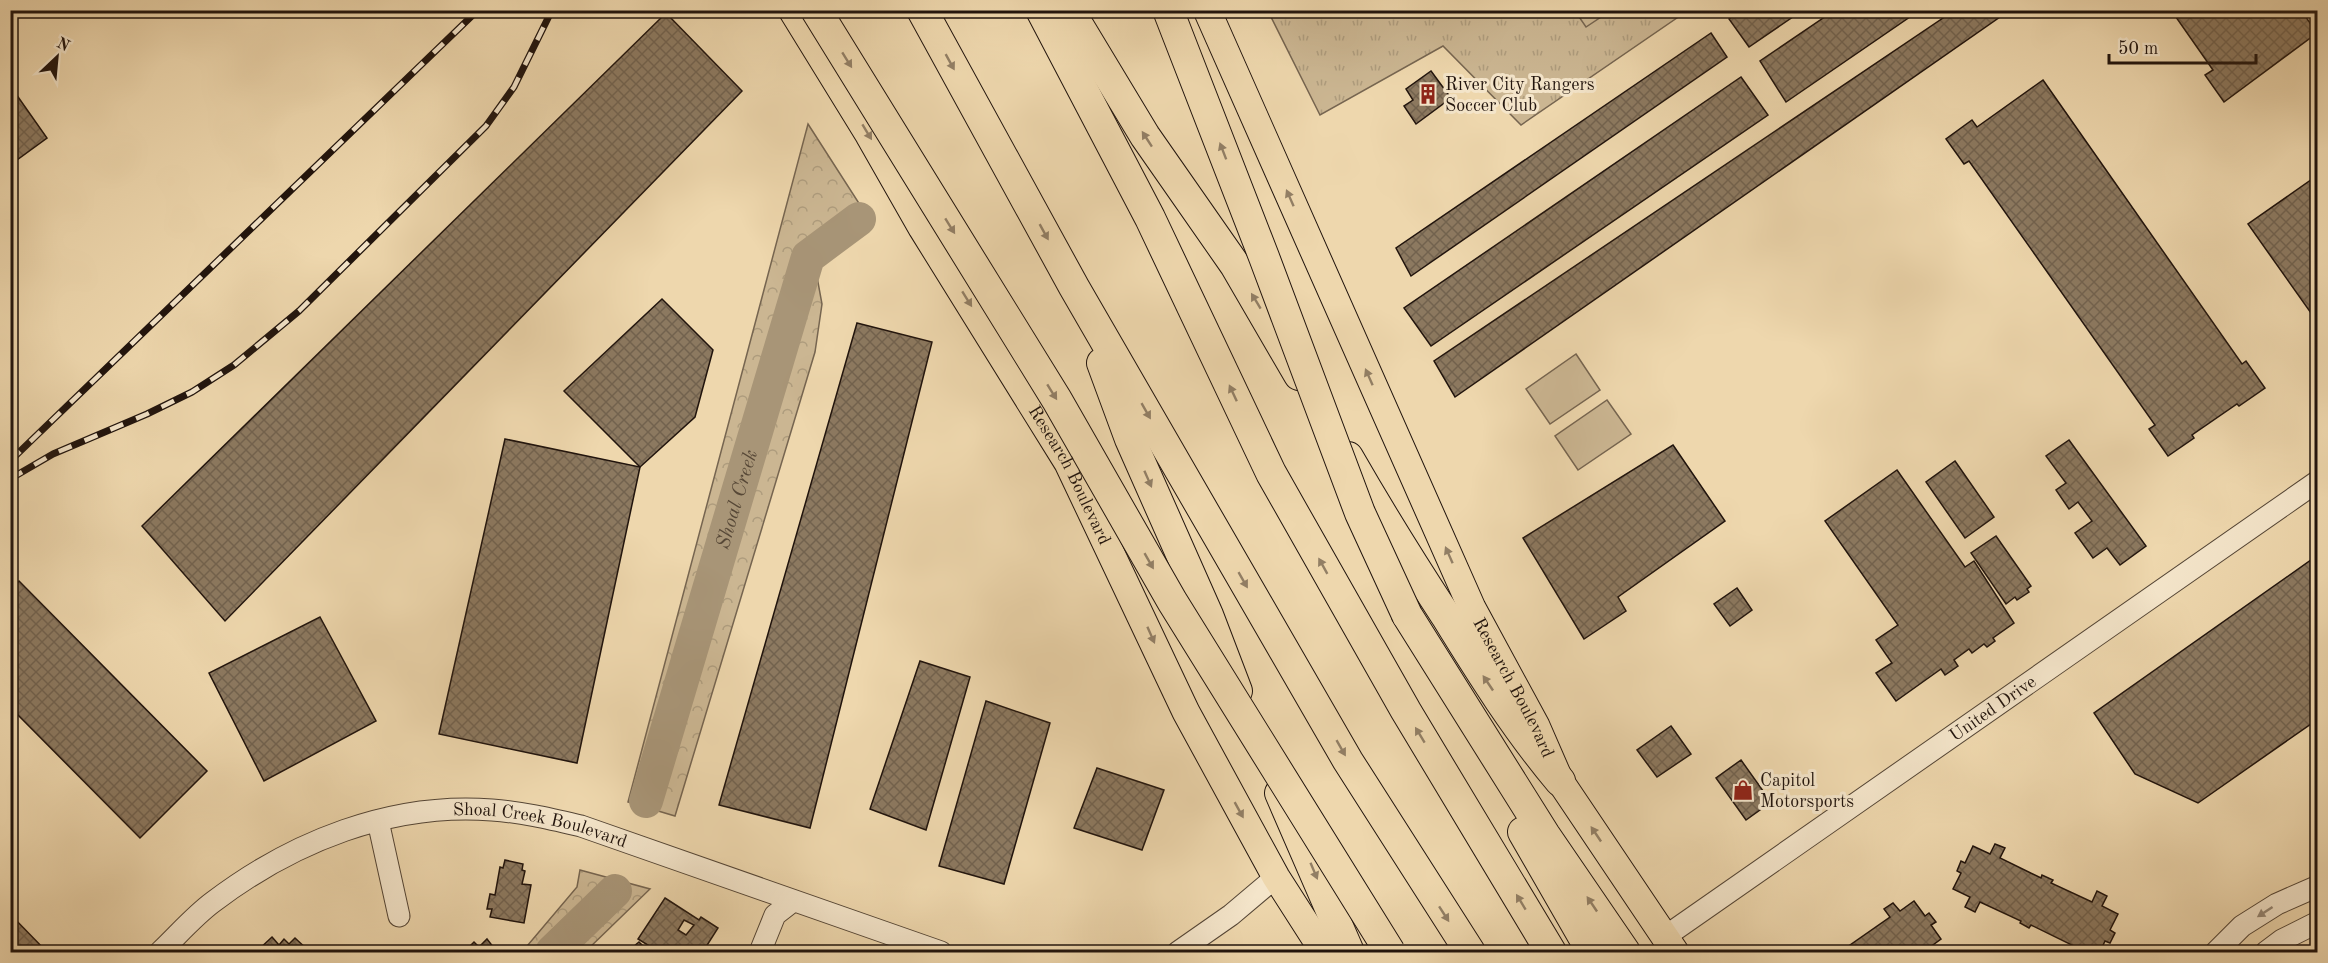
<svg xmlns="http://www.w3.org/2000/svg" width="2328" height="963" viewBox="0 0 2328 963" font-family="'Old Standard TT',serif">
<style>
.grass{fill:url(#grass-tufts);stroke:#766550;stroke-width:1.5}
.forest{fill:url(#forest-crowns);stroke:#766550;stroke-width:1.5}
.pitch{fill:#cbb692;stroke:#766550;stroke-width:1.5}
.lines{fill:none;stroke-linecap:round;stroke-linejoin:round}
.river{stroke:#a89577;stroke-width:34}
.building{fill:url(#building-cross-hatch);stroke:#21140d;stroke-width:1.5;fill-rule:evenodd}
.minor-casing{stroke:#544535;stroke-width:23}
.major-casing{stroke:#21140d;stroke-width:29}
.highway-casing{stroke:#21140d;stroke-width:32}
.minor{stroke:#f4e5ca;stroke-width:21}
.major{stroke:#eed7ad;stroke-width:27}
.highway{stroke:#eed7ad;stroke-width:30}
.rail-casing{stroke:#21140d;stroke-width:7}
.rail{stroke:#f4e5ca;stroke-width:4.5;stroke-dasharray:14;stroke-linecap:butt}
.highway-bridge-casing{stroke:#21140d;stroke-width:32;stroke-linecap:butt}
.highway-bridge{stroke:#eed7ad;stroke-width:30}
.oneway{fill:#927f65}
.oneway2{fill:#958775}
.labels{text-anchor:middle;stroke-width:6;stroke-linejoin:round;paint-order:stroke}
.poi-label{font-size:18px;fill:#21140d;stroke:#f4e5ca;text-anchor:start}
.street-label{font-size:18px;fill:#21140d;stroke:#f4e5ca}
.water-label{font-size:20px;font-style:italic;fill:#574837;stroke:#f4e5ca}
</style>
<defs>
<pattern id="grass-tufts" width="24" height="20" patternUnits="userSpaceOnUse" patternTransform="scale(1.5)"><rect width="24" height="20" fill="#cbb692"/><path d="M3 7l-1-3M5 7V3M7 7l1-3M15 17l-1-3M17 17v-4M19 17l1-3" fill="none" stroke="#ae9c7d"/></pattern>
<pattern id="forest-crowns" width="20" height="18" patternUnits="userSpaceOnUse" patternTransform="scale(1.5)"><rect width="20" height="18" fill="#cbb692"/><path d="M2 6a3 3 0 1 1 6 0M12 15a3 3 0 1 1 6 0" fill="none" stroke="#ae9c7d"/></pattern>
<pattern id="building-cross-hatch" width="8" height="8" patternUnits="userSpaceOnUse" patternTransform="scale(1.5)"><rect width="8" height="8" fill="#8c7960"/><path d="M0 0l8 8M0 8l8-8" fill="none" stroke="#72624e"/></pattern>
</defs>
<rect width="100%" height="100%" fill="#eed7ad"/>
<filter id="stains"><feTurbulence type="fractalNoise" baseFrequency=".00333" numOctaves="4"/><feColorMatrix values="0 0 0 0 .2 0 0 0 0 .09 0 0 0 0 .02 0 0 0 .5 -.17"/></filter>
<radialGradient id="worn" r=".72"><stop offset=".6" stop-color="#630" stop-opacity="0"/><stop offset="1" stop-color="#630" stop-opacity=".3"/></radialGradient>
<polygon class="grass" points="1268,11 1687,11 1521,125 1443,46 1320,115"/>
<g class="forest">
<polygon points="808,124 871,222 826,250 815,266 822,304 815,352 675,816 628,802"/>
<polygon points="580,870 650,889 585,952 522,952 577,887"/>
</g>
<g class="pitch">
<polygon points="1575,11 1610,11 1586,27"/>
<polygon points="1576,354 1600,390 1550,424 1526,389"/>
<polygon points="1607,400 1631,434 1578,470 1555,436"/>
</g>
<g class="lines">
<g class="river">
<path id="s1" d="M646,801L808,257L859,219"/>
<polyline points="552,952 615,891"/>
</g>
</g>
<g class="building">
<polygon points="1742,10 1803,10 1749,47 1729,19"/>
<polygon points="1835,10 1920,10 1786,102 1760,61"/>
<polygon points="1955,10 2010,10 1455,397 1434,361"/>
<polygon points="2171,10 2301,10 2317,33 2224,102 2205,75 2213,70"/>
<polygon points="666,13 742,91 225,621 142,526"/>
<polygon points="1711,33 1727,57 1411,276 1396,248"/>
<polygon points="1431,71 1451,98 1416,124 1404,106 1413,100 1406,89"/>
<polygon points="1741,77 1768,115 1431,346 1404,308"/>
<polygon points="2043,80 2242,364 2246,361 2265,388 2239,406 2237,404 2192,435 2194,438 2168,456 2149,429 2155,425 1969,161 1964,164 1946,139 1972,120 1977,127"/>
<polygon points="16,94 47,138 10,165 10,98"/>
<polygon points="2318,175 2318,323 2248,224"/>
<polygon points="662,299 713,350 695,417 640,467 564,391"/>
<polygon points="857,323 932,342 810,828 719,805"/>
<polygon points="505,439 640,467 577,763 439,734"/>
<polygon points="2069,440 2146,546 2120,565 2107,548 2093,558 2075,533 2092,521 2078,502 2069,509 2056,490 2066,483 2046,456"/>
<polygon points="1673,445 1725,521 1618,597 1626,611 1584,639 1523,538"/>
<polygon points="1955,461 1994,517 1965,538 1926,482"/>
<polygon points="1897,470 1965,567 1974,561 2014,623 1993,638 1995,641 1987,647 1984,644 1972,653 1969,649 1954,660 1958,666 1945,675 1941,669 1896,701 1876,673 1892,663 1876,640 1898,625 1825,521"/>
<polygon points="1996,536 2031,586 2027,589 2029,592 2017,600 2015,597 2006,604 1971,553"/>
<polygon points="2318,555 2318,719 2198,803 2135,774 2094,713"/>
<polygon points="19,581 207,771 140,838 10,707 10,590"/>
<polygon points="1737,588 1752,610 1730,626 1714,604"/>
<polygon points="320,617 376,721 264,781 209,673"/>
<polygon points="920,661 970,677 926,830 870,809"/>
<polygon points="986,701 1050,723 1004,884 939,866"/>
<polygon points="1671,726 1691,754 1657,777 1637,750"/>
<polygon points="1741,760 1771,802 1746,820 1716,778"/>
<polygon points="1097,768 1164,790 1142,850 1074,828"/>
<polygon points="1995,844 2005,848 2000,858 2041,878 2042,875 2053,880 2051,883 2092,902 2097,891 2107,896 2102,906 2118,914 2110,930 2115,933 2110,943 2105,941 2100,952 2088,952 2081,949 2080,952 2069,952 2072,945 2031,925 2029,928 2020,923 2021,921 1980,902 1975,912 1965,907 1970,897 1953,889 1961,873 1957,871 1961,861 1965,863 1973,846 1990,854"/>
<polygon points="505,860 523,864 522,870 525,871 522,884 531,885 524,923 490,917 492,909 487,909 490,894 495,895 500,867 503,868"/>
<path d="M665,898L699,920L701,917L718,928L704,950L702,949L699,952H659L638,939ZM684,920L694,925L686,935L678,930Z"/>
<polygon points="1914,901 1925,916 1929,913 1936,922 1931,925 1941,939 1926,950 1928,952 1840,952 1890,917 1884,909 1893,903 1900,911"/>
<polygon points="10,914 47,952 10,952"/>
<polygon points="272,937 279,945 284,939 289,944 295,938 310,952 256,952"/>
<polygon points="487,939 497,952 464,952 474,942 479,947"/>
<polygon points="639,942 649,952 627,952"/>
</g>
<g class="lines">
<g class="minor-casing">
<g id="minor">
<polyline points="378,821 399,916"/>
<path id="s2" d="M1666,936L2318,481"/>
<path id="s3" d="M160,952C177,936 194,916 213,902C292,842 391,802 492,810C522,812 551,819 581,826L941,952"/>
<polyline points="760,952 775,915 793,901"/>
<polyline points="1178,952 1231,915 1276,877"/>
<polyline points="2216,952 2242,926 2277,904 2318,886"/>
<polyline points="2266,952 2282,940 2318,922"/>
</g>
</g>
<g class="major-casing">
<g id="major">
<path id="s4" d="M792,10L869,135L922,228L1068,463L1186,712L1276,877L1324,952"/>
<path id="s5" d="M1207,10L1472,608L1536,726L1560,781L1675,952"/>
</g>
</g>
<g class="highway-casing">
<g id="highway">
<polyline points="922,10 1074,287 1348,761 1470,952"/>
<polyline points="1041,10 1150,218 1271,473 1406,711 1551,952"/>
<polyline points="1069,10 1145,136 1235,265 1299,375"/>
<polyline points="1102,363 1130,439 1208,615 1237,691"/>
<path d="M1348,457C1379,511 1412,564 1446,616C1481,673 1517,730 1560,781"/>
<polyline points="1407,615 1545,835 1625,952"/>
<polyline points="1280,793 1349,952"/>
<polyline points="1523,832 1592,952"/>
</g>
</g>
<use href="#minor" class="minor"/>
<use href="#major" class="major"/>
<use href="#highway" class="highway"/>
<g class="rail-casing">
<g id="rail">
<polyline points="10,461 478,10"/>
<polyline points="10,479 53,454 147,414 192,392 234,365 299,311 486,126 514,87 552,10"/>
</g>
</g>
<use href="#rail" class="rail"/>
<g class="highway-bridge-casing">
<g id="highway-bridge">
<polyline points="816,10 1057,400 1172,601 1390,952"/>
<polyline points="1168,10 1264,257 1360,513 1407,615"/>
</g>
</g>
<use href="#highway-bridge" class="highway-bridge"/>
</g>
<defs><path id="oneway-solid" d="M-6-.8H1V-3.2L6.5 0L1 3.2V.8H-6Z" transform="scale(1.5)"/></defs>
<g class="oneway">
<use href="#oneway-solid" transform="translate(847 60) rotate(58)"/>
<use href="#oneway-solid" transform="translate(950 62) rotate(61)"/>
<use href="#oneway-solid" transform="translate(867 132) rotate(59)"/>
<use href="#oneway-solid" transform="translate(1147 139) rotate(-123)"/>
<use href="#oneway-solid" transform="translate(1223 151) rotate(-111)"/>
<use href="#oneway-solid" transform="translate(1290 198) rotate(-114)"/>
<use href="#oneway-solid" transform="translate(950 226) rotate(58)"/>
<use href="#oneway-solid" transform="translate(1044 232) rotate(61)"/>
<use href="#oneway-solid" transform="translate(967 299) rotate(58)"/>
<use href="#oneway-solid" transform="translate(1256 301) rotate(-121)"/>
<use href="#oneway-solid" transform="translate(1369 377) rotate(-114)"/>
<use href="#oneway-solid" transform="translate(1052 392) rotate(58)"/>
<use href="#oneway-solid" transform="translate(1233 393) rotate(-115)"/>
<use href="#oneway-solid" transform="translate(1146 411) rotate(60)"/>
<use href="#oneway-solid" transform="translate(1148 479) rotate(66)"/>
<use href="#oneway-solid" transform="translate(1449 555) rotate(-114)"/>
<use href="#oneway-solid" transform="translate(1149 561) rotate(60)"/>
<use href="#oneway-solid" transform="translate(1323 566) rotate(-119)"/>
<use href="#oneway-solid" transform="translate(1243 580) rotate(60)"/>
<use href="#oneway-solid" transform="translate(1151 635) rotate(66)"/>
<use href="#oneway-solid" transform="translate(1488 683) rotate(-124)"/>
<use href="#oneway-solid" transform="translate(1420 735) rotate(-121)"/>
<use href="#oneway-solid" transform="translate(1341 748) rotate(60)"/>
<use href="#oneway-solid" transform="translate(1239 810) rotate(61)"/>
<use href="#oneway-solid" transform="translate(1596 834) rotate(-124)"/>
<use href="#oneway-solid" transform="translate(1314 871) rotate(67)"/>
<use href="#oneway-solid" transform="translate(1521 902) rotate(-121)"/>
<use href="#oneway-solid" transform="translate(1592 904) rotate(-124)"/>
<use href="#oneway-solid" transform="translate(1444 914) rotate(57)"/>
</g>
<use class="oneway2" href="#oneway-solid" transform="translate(2265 912) rotate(147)"/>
<defs>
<g id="building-bare" transform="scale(1.62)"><path d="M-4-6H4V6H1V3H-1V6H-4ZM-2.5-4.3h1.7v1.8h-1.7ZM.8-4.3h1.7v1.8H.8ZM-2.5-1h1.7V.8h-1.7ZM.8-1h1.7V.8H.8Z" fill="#8f2418" stroke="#f4e5ca" stroke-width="2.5" paint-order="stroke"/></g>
<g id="shop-bare" transform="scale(1.62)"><path d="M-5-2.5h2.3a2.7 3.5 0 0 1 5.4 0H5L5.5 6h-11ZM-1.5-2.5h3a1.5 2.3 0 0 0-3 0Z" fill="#8f2418" stroke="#f4e5ca" stroke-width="2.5" paint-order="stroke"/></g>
</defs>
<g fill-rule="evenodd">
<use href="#building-bare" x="1428" y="94"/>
<use href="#shop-bare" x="1743" y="790"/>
</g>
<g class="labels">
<g class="poi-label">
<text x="1445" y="90">River City Rangers<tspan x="1445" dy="21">Soccer Club</tspan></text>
<text x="1760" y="786">Capitol<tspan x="1760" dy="21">Motorsports</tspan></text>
</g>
<g class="street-label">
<text dy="6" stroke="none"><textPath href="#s4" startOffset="542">Research Boulevard</textPath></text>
<text dy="6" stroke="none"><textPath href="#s5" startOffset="744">Research Boulevard</textPath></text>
<text dy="6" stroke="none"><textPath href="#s2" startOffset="398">United Drive</textPath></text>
<text dy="6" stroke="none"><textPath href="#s3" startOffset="423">Shoal Creek Boulevard</textPath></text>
</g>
<g class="water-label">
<text dy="7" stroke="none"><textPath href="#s1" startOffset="315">Shoal Creek</textPath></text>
</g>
</g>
<rect width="2328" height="963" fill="none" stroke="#eed7ad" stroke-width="36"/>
<rect x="12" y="12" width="2304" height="939" fill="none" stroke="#21140d" stroke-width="3"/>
<rect x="18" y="18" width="2292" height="927" fill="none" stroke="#21140d" stroke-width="1.5"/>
<g transform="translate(57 57) rotate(26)" stroke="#f4e5ca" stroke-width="4.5" paint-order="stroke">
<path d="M0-4.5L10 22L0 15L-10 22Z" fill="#21140d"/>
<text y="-9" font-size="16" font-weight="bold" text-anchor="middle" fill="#21140d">N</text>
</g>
<path d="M2109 54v9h147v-9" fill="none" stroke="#21140d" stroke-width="3"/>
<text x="2118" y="54" font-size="18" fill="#21140d" stroke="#f4e5ca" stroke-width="4.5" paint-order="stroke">50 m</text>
<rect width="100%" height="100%" filter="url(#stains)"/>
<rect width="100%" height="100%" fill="url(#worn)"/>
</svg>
